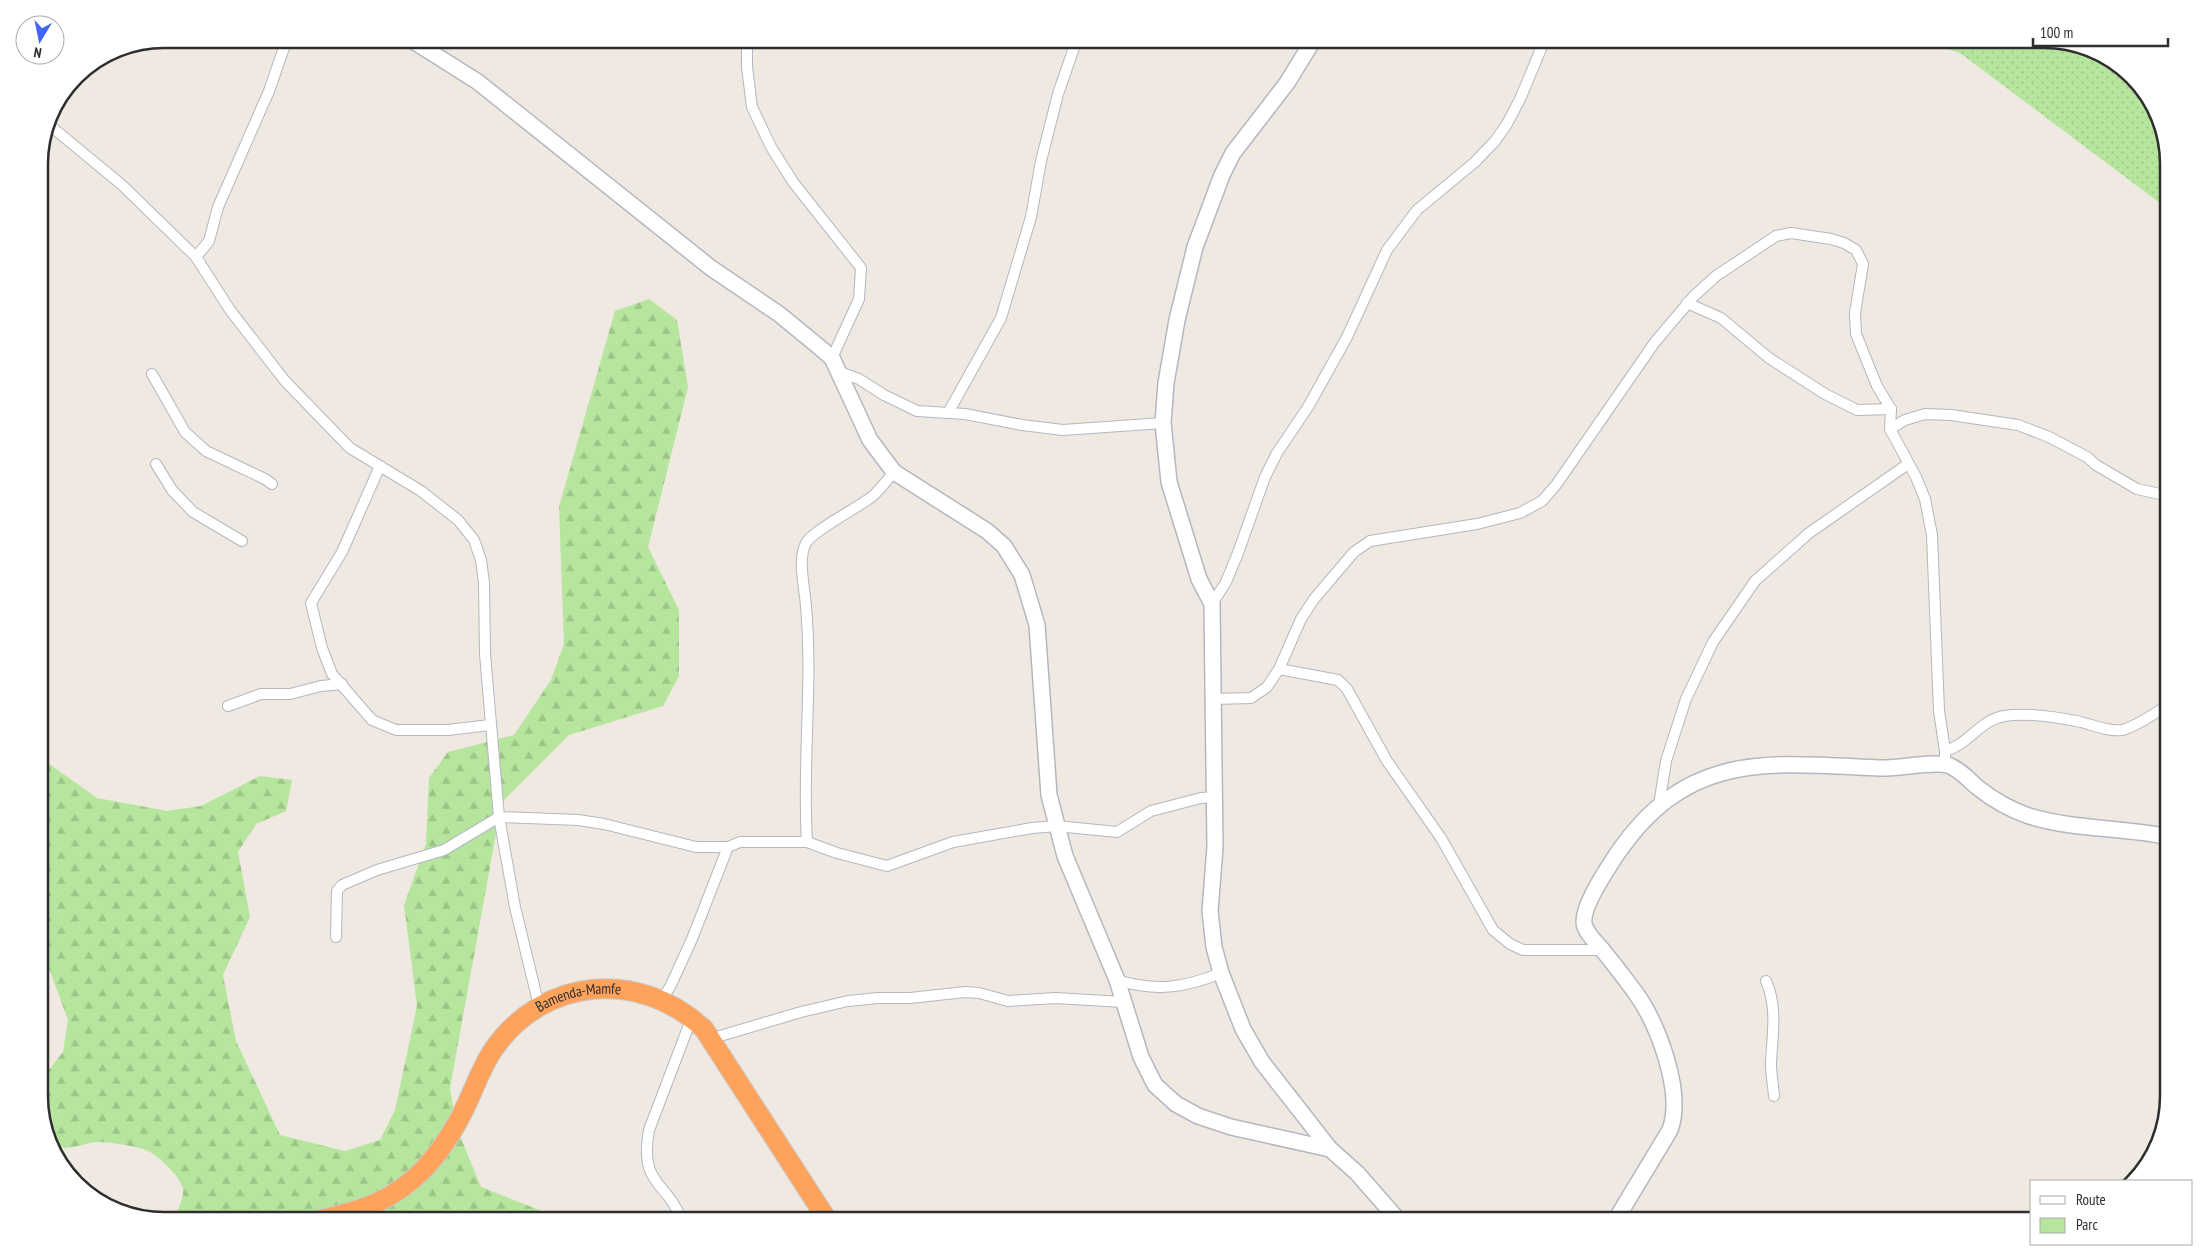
<svg xmlns="http://www.w3.org/2000/svg" width="2208" height="1260" viewBox="0 0 2208 1260" font-family="'PT Sans Narrow',sans-serif">
<style>
.green{fill:url(#green-dots)}
.forest{fill:url(#forest-firs)}
.lines{fill:none;stroke-linecap:round;stroke-linejoin:round}
.street-casing{stroke:#b4b7c1;stroke-width:12}
.secondary-casing{stroke:#b4b7c1;stroke-width:18}
.highway-casing{stroke:#c9c9c9;stroke-width:21}
.street{stroke:#fff;stroke-width:10}
.secondary{stroke:#fff;stroke-width:15}
.highway{stroke:#ffa35c;stroke-width:19}
.labels{text-anchor:middle;stroke-width:4;stroke-linejoin:round;paint-order:stroke}
.street-label{font-size:15px;fill:#2e2e2e;stroke:#fff}
.rim{fill:none;stroke:#2e2e2e;stroke-width:2.5}
</style>
<defs>
<pattern id="green-dots" width="8" height="8" patternUnits="userSpaceOnUse" patternTransform="scale(1.25)"><rect width="8" height="8" fill="#b6e59e"/><path d="M2 2h.1M6 6h.1" fill="none" stroke="#9dc588" stroke-width="1.8" stroke-linecap="round"/></pattern>
<pattern id="forest-firs" width="22" height="20" patternUnits="userSpaceOnUse" patternTransform="scale(1.25)"><rect width="22" height="20" fill="#b6e59e"/><path d="M5 1l3.5 6h-7zM16 11l3.5 6h-7z" fill="#9dc588"/></pattern>
</defs>
<rect width="100%" height="100%" fill="#efe9e1"/>
<polygon class="green" points="1917,39 2044,39 2106,55 2152,101 2169,156 2169,210 1960,53"/>
<path class="forest" d="M649,299L677,320L688,387L648,547L679,610V676L663,706L569,735L498,806L499,817L450,1088L456,1126L481,1187L567,1221H171C177,1212 184,1201 183,1189C181,1177 160,1158 150,1152C139,1146 109,1142 97,1142C77,1144 73,1152 52,1145L39,1104V1087L41,1080L63,1052L68,1020L44,955L39,952V754L41,758L97,798L167,811L201,806L260,776L292,780L286,811L256,824L238,852L250,917L223,975L236,1041L280,1135L345,1151L380,1140L395,1110L417,1006L404,905L426,844L429,778L448,752L514,735L551,680L564,644L559,507L615,311Z"/>
<g class="lines">
<g class="street-casing">
<g id="street">
<polyline points="747,39 747,67 752,107 771,147 793,182 861,268 859,299 832,358"/>
<polyline points="47,123 122,185 196,257 230,310 285,381 350,448 421,491 458,520 474,540 481,560 484,583 485,654 499,817 515,907 539,1006"/>
<polyline points="196,257 209,241 218,207 269,91 287,39"/>
<polyline points="1687,303 1721,318 1769,358 1825,394 1857,410 1891,409"/>
<polyline points="839,372 859,379 884,395 917,411 965,414 1022,425 1063,430 1163,423"/>
<polyline points="152,374 185,432 206,451 265,479 272,484"/>
<polyline points="948,413 1001,318 1031,217 1041,161 1058,94 1077,39"/>
<polyline points="1890,429 1905,420 1925,414 1951,415 2018,425 2049,437 2087,457 2096,465 2137,489 2169,496"/>
<polyline points="156,464 172,490 193,512 242,541"/>
<polyline points="380,466 342,552 311,603 322,648 332,674 372,720 396,730 448,730 490,725"/>
<polyline points="1212,604 1226,582 1238,553 1265,477 1277,453 1308,407 1347,337 1387,250 1417,210 1475,162 1495,141 1507,124 1521,97 1545,39"/>
<polyline points="1279,669 1338,680 1347,689 1387,761 1441,838 1493,930 1510,944 1523,950 1603,950"/>
<polyline points="1213,699 1251,698 1267,687 1279,669 1301,619 1314,599 1354,552 1370,541 1477,524 1520,513 1542,501 1556,485 1655,342 1694,296 1716,276 1776,236 1791,233 1831,239 1844,243 1856,250 1863,264 1855,313 1856,334 1877,386 1891,409 1890,429 1916,477 1925,499 1932,535 1939,711 1945,751 1945,765"/>
<polyline points="228,706 261,694 290,694 321,686 342,684"/>
<path d="M1945,751C1968,745 1980,720 2004,716C2028,712 2057,717 2081,722C2093,725 2109,732 2122,730C2138,726 2154,713 2169,705"/>
<polyline points="1659,805 1666,761 1686,699 1713,642 1755,581 1809,533 1908,464"/>
<path d="M807,842C802,764 813,685 806,607C805,588 797,560 806,543C813,530 860,507 874,495C881,488 888,479 894,472"/>
<polyline points="336,937 337,891 342,885 377,870 444,850 499,817 578,820 604,824 696,847 728,847"/>
<path d="M1117,980C1156,992 1184,988 1221,973"/>
<path d="M1766,981C1778,1008 1772,1036 1771,1064C1771,1074 1773,1085 1774,1096"/>
<polyline points="661,1000 670,987 692,939 728,847 740,842 807,842 837,853 887,866 953,842 1032,828 1057,826 1117,832 1151,811 1201,798 1214,797"/>
<polyline points="713,1040 720,1036 801,1012 848,1001 878,998 910,998 965,992 979,993 1008,1001 1055,998 1123,1002"/>
<path d="M682,1221C667,1180 639,1187 649,1130L692,1017"/>
</g>
</g>
<g class="secondary-casing">
<g id="secondary">
<polyline points="410,39 478,82 711,268 779,314 818,346 832,358 870,440 894,472 987,531 1004,546 1022,575 1037,625 1049,795 1065,856 1117,980 1141,1057 1155,1085 1176,1104 1198,1116 1231,1127 1330,1149 1357,1173 1399,1221"/>
<polyline points="1314,39 1287,83 1233,153 1222,175 1195,247 1177,320 1166,383 1163,423 1169,482 1199,579 1212,604 1215,847 1210,911 1214,947 1221,973 1243,1029 1262,1062 1330,1149"/>
<path d="M1615,1221L1670,1130C1684,1092 1658,1024 1635,992C1625,979 1615,965 1604,952C1598,944 1589,937 1585,927C1578,911 1608,868 1617,854C1688,750 1768,763 1879,768C1899,769 1931,761 1948,765C1959,769 1968,779 1977,787C1992,799 2011,810 2029,816C2074,830 2123,827 2169,837"/>
</g>
</g>
<g class="highway-casing">
<g id="highway">
<path id="s1" d="M315,1221C362,1210 391,1203 425,1168C444,1147 459,1122 470,1097C477,1081 483,1065 493,1050C544,976 640,969 704,1029L828,1221"/>
</g>
</g>
<use href="#street" class="street"/>
<use href="#secondary" class="secondary"/>
<use href="#highway" class="highway"/>
</g>
<g class="labels">
<g class="street-label">
<text dy="5" stroke="none"><textPath href="#s1" startOffset="366">Bamenda-Mamfe</textPath></text>
</g>
</g>
<path d="M0 0H2208V1260H0ZM164 48H2044A116 116 0 0 1 2160 164V1096A116 116 0 0 1 2044 1212H164A116 116 0 0 1 48 1096V164A116 116 0 0 1 164 48Z" fill="#fff" fill-rule="evenodd"/>
<path class="rim" d="M164 48H2044A116 116 0 0 1 2160 164V1096A116 116 0 0 1 2044 1212H164A116 116 0 0 1 48 1096V164A116 116 0 0 1 164 48Z"/>
<rect x="2030" y="1180" width="162" height="65" fill="#ffffff" stroke="#ababab"/>
<rect x="2040" y="1196" width="25" height="8" fill="#ffffff" stroke="#ababab"/>
<text x="2076" y="1205" font-size="15" fill="#2e2e2e">Route</text>
<rect x="2040" y="1218" width="25" height="15" fill="#b6e59e" stroke="#ababab"/>
<text x="2076" y="1230" font-size="15" fill="#2e2e2e">Parc</text>
<g transform="translate(40 40) rotate(190)"><circle r="24" fill="#ffffff" stroke="#ababab"/>
<path d="M0-4L9 19L0 12L-9 19Z" fill="#4264fb"/>
<text y="-8" font-size="14" font-weight="bold" text-anchor="middle" fill="#2e2e2e">N</text>
</g>
<path d="M2033 38v8h135v-8" fill="none" stroke="#2e2e2e" stroke-width="2.5"/>
<text x="2040" y="38" font-size="15" fill="#2e2e2e" stroke="#ffffff" stroke-width="4" paint-order="stroke">100 m</text>
</svg>
